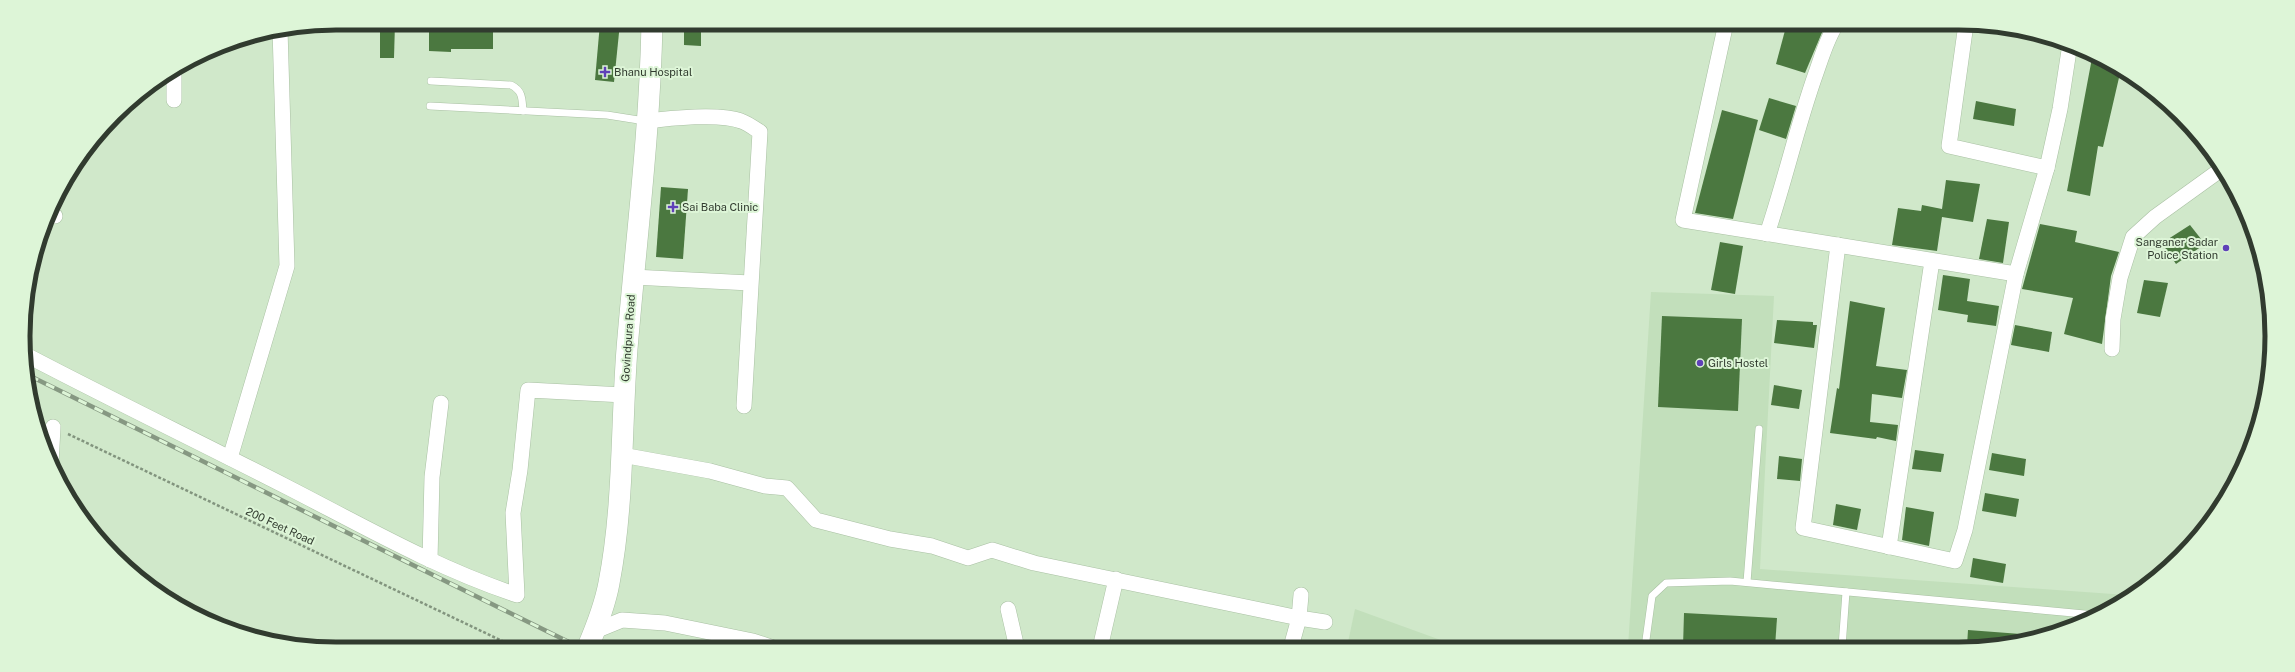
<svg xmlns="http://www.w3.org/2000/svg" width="2295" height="672" viewBox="0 0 2295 672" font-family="'Public Sans',sans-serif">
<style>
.built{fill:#c2dfbb}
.building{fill:#4b7840}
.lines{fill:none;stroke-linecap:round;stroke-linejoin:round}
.lane-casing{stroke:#a9c0a3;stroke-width:8}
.street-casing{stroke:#a9c0a3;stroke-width:16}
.secondary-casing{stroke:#a9c0a3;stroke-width:22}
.path{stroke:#82947e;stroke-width:2.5;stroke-dasharray:3 2;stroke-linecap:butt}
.lane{stroke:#fff;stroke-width:7}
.street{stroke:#fff;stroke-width:15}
.secondary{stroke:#fff;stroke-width:21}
.rail-casing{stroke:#869882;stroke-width:4.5}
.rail{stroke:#ddf5d7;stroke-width:3;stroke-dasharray:9;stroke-linecap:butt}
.poi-dot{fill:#5f40b8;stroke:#ddf5d7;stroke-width:1.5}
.labels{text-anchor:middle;stroke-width:4;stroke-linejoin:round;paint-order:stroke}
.poi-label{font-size:11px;fill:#313b2f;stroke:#ddf5d7;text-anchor:start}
.street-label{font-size:11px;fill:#313b2f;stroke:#ddf5d7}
.rim{fill:none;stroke:#313b2f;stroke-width:5}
</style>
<rect width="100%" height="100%" fill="#d0e8ca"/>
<g class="built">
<polygon points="1651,292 1774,296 1760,569 2127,595 2079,625 2000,646 1628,647"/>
<polygon points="1355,609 1460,647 1347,647"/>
</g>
<g class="building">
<polygon points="380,23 395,23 394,58 380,58"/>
<polygon points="429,23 493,23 493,49 451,49 451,52 429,51"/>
<polygon points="600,23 620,23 614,82 595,80"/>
<polygon points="1787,23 1826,23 1805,73 1776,64"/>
<polygon points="684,31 701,31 701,46 684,45"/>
<polygon points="2092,58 2101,59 2121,69 2103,147 2098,146 2090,196 2067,191"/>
<polygon points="1769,98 1796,106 1786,139 1759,130"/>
<polygon points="1976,101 2016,109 2014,126 1973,119"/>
<polygon points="1722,110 1758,120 1733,219 1695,213"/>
<polygon points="1946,180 1980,184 1973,222 1942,217 1937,251 1892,245 1898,208 1921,211 1922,205 1942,209"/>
<polygon points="661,187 688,189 683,259 656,257"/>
<polygon points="1987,219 2009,222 2003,263 1979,259"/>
<polygon points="2040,224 2077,231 2075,242 2119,252 2111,276 2102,344 2064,334 2073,298 2022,289"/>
<polygon points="2190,225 2205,244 2176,264 2162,243"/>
<polygon points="1720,242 1743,246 1735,294 1711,290"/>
<polygon points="1943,275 1970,279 1967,301 1999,306 1996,326 1967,322 1968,315 1938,310"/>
<polygon points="2144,280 2168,283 2160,317 2137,313"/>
<polygon points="1850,301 1885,308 1876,366 1907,370 1902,398 1872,394 1870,422 1898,425 1896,441 1877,437 1876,439 1830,433 1837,388 1839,389"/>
<polygon points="1662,316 1742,319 1738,411 1658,407"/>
<polygon points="1777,320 1813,322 1813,325 1817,325 1814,348 1774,343"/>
<polygon points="2015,325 2052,332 2049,352 2011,345"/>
<polygon points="1774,385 1802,390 1799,409 1771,405"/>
<polygon points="1915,450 1944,454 1941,472 1912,469"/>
<polygon points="1992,453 2026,459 2024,476 1989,470"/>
<polygon points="1779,456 1802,459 1800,481 1777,479"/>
<polygon points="1985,493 2019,499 2016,517 1982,511"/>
<polygon points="1836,504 1861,509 1857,530 1833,525"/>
<polygon points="1906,507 1934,512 1929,546 1902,540"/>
<polygon points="1973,558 2006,564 2003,583 1970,577"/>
<polygon points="1684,613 1777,618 1775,647 1683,647"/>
<polygon points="1968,630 2035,635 2035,637 2000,646 1967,646"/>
</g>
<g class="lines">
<g class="lane-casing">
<g id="lane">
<path d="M431,81L511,85C523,91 522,99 523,111"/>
<polyline points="430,106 607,115 645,121"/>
<polyline points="1747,582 1759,429"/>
<polyline points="1645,647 1652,596 1666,583 1730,581 2095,615"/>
<polyline points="1842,647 1846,592"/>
</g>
</g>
<g class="street-casing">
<g id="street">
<polyline points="1726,23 1683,220 2016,274"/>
<polyline points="1966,24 1949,146 2047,168 2060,109 2070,44"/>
<polyline points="174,100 174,73"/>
<path d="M647,121C669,118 721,113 741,121C747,123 754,128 760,132L744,406"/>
<polyline points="48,216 55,216"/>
<path d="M1767,234C1785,181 1797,126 1816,73C1822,56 1827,38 1837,23"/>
<polyline points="1838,245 1803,528 1955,561 1965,530 2016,274 2047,168"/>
<polyline points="633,277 750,283"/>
<polyline points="2112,349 2113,319 2120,278 2133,237 2155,217 2223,168"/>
<path d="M28,356C114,401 201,443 287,487C363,526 436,568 517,595L513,513L520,470L528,390L624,395"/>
<polyline points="622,455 710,471 765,486 787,488 816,520 890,539 932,546 968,558 992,550 1034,563 1299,618 1291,647"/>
<polyline points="230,458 287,266 280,29"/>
<polyline points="51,464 53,427"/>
<polyline points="1889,547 1932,261"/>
<polyline points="430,560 432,477 441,403"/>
<polyline points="1301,595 1299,618 1325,622"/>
<polyline points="1008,609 1017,648"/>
<polyline points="595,631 622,620 665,623 753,641 774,648"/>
<polyline points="1100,648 1116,579"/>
</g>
</g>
<g class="secondary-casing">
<path id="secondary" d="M587,649C596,628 605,605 609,583C624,505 621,427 627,349C636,240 650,132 652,23"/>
</g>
<g class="path">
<polyline points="34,417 41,421"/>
<polyline points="68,434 519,649"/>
</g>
<use href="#lane" class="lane"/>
<use href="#street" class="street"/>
<use href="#secondary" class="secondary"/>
<g class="rail-casing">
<polyline id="rail" points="30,376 583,649"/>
</g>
<use href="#rail" class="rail"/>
</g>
<g class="poi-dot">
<path d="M603 66h4v4h4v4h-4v4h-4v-4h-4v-4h4z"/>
<path d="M671 201h4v4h4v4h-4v4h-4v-4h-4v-4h4z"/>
<circle cx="2226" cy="248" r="4"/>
<circle cx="1700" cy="363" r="4"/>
</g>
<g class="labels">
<g class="poi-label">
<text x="614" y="76">Bhanu Hospital</text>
<text x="682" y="211">Sai Baba Clinic</text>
<text x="2218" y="246" text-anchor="end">Sanganer Sadar<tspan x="2218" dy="13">Police Station</tspan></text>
<text x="1708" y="367">Girls Hostel</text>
</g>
<g class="street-label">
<text transform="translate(628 338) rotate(-86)" y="4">Govindpura Road</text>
<text transform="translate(280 526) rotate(25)" y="4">200 Feet Road</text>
</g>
</g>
<path d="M0 0H2295V672H0ZM336 30H1959A306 306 0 0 1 2265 336V336A306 306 0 0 1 1959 642H336A306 306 0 0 1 30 336V336A306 306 0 0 1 336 30Z" fill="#ddf5d7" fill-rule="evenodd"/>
<path class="rim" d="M336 30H1959A306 306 0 0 1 2265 336V336A306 306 0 0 1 1959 642H336A306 306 0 0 1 30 336V336A306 306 0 0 1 336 30Z"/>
</svg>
